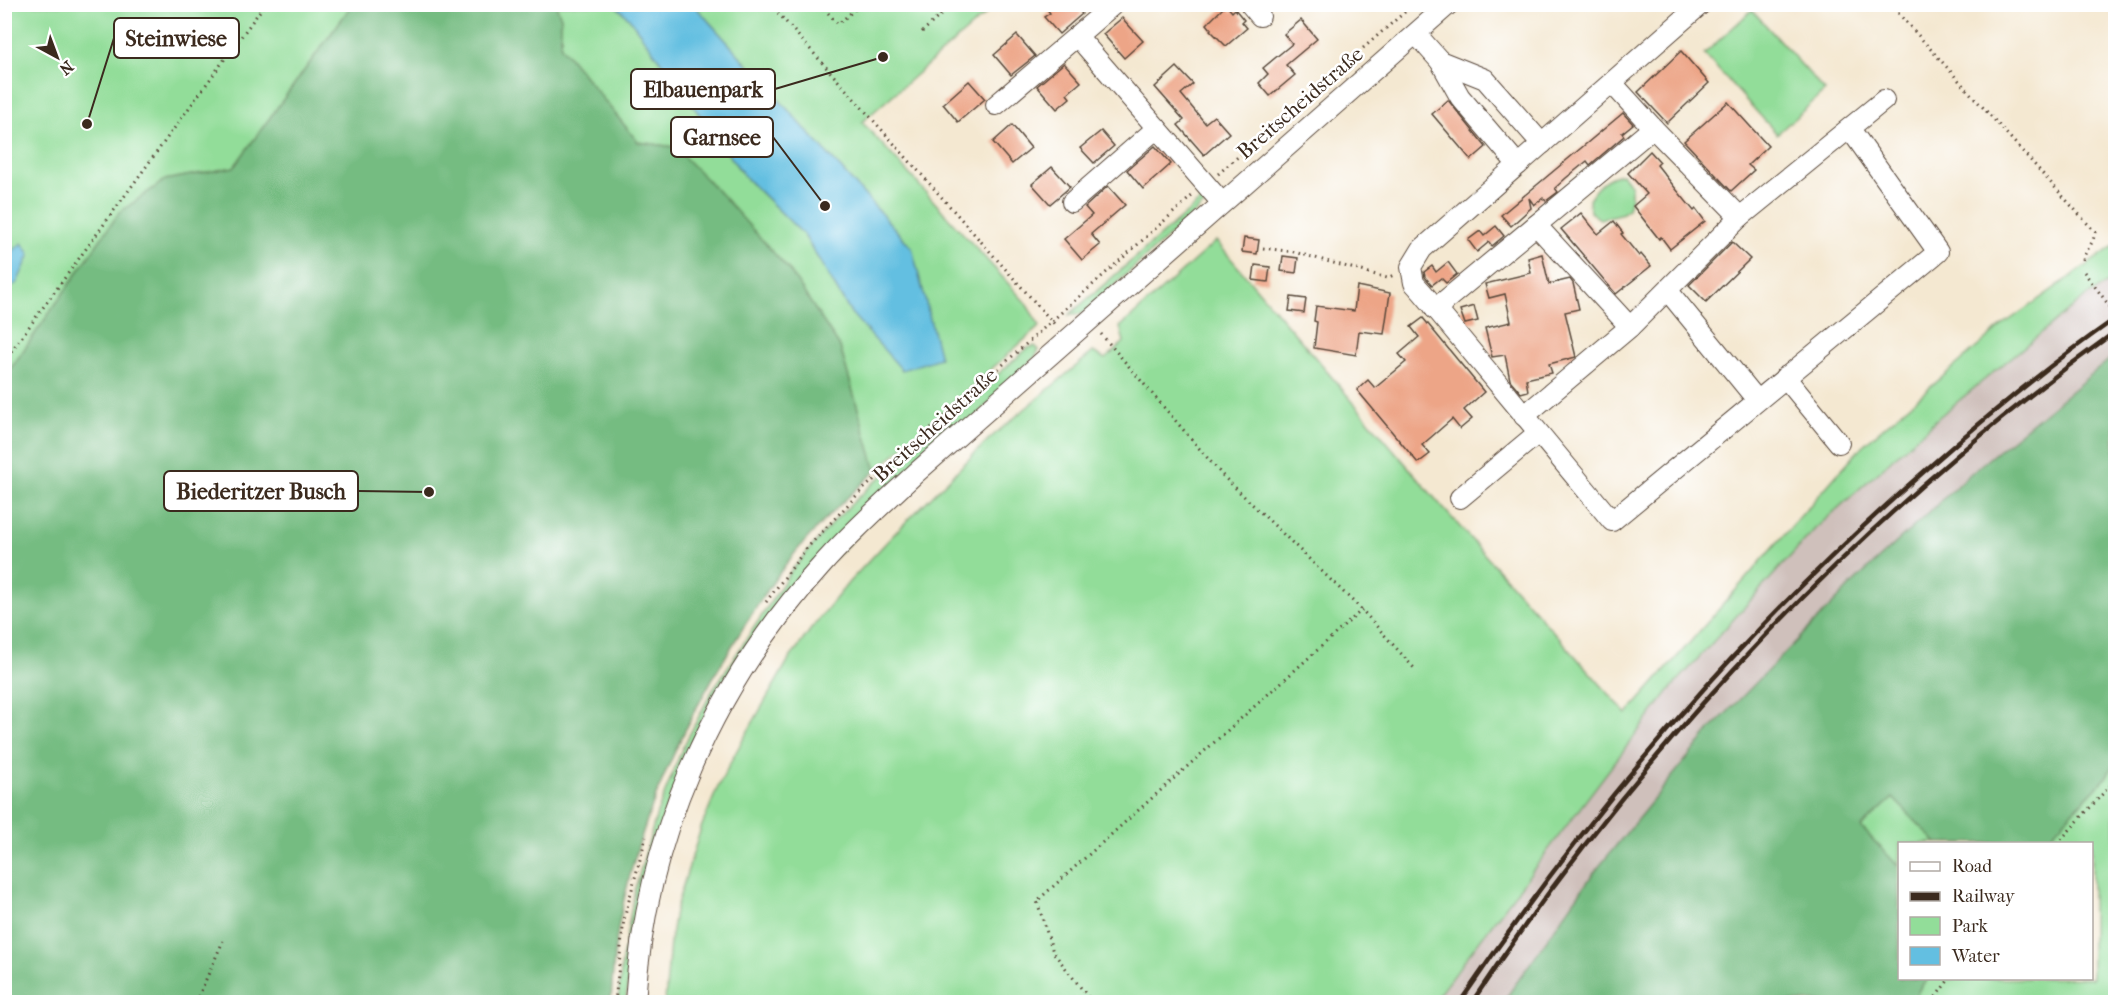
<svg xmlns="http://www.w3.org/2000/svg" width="2120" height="1007" viewBox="0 0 2120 1007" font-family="'IM FELL French Canon',serif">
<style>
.industrial{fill:#cfc0bb}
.green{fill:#92dd99;stroke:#66845c;stroke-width:1.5}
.forest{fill:#75bc81;stroke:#587350;stroke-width:1.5}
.water{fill:#63bfe1;stroke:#4f7480;stroke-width:1.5}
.building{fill:#eda587}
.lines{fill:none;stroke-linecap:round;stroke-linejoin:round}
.minor-casing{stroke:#574639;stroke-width:22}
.path{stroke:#574639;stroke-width:3;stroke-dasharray:1.5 4.5;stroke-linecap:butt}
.minor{stroke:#fff;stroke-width:20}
.rail{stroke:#3b2a1e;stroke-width:4.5}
.labels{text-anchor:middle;stroke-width:5;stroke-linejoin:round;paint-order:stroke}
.street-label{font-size:21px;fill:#3b2a1e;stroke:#fff}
.leader{fill:none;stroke:#3b2a1e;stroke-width:2}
.callout-dot{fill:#3b2a1e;stroke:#fff;stroke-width:2}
.callout{fill:#fff;stroke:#3b2a1e;stroke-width:2}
.callout-label{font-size:22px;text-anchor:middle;font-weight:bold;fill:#3b2a1e}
</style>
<rect width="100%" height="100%" fill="#fff"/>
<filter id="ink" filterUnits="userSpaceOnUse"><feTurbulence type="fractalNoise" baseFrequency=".0167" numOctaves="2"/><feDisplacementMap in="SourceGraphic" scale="12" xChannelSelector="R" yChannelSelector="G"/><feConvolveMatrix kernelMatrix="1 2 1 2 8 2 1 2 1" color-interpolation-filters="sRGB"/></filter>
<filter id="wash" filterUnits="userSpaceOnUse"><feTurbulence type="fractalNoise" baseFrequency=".008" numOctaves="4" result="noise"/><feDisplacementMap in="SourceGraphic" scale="24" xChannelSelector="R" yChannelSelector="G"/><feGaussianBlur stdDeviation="1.35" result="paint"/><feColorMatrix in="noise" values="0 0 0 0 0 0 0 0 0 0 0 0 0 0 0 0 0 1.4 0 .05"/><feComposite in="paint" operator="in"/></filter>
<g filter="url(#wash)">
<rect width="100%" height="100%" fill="#f4e8d1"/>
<polygon class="industrial" points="2115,278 2115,355 1971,473 1852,584 1710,730 1593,874 1503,1002 1433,1002 1668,692 1815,529 1939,417 2084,298"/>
<g class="green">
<polygon points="4,5 352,5 234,167 165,180 119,213 5,377"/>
<polygon points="556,5 615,5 629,18 745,177 804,235 851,313 912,248 694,5 996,5 862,122 1025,302 1040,326 876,471 840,347 789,270 674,147 638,142 561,47 561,18"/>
<polygon points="1752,10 1825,91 1777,134 1704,54"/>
<path d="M1622,174L1631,185V197L1628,209L1623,213L1600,219L1590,212L1589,199C1597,186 1605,177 1622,174Z"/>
<polygon points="1206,196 1205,204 1084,312 1076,315 1069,315"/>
<polygon points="1216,241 1444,509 1627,714 1862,446 2004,324 2115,245 2116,278 2084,298 1939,417 1815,529 1668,692 1433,1002 665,1002 670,942 675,911 701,828 717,789 736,752 788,661 811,629 849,582 897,531 989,439 1093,352 1105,359 1124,342 1120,327"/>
<polygon points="1035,346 1039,350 1035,357 750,642 714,697 687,753 663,817 641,893 629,963 626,1002 618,1002 622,960 635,890 657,813 682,749 711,693 791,571 833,522 867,489 1028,348"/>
<polygon points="2115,762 2115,1002 1913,1002 1921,986 1928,979 2092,978 2092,844 2043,843 2107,776"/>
<polygon points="1893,798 1937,843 1900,844 1899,867 1861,827"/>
</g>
<g class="forest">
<path d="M352,5H556L561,18V47L638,142L674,147L720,193L789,270L840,347L876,471C845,500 813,529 787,563C767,589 749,618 732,646C674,739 631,839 615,948C613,966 612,985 611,1002H5V377L119,213L165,180L234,167Z"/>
<polygon points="2115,355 2115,762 2107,776 2043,843 1937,843 1893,798 1861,827 1899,867 1900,978 1928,979 1921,986 1913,1002 1503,1002 1593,874 1710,730 1852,584 1971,473"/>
</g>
<g class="water">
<polygon points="615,5 694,5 912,248 940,358 902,370 851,313 804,235 745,177 629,18"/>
<path d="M22,243L30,254L17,283L5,291C4,264 0,261 22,243Z"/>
</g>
<g id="blocks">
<g class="building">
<polygon points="1043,4 1074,4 1082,14 1059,34 1044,17 1050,13"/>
<polygon points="1226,5 1232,12 1235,9 1244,20 1242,22 1247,28 1226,46 1210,30 1211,29 1207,24"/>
<polygon points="1122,18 1143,41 1124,58 1103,34"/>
<polygon points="1301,20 1317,39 1286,65 1295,75 1270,96 1259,83 1268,74 1263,68 1292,44 1284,34"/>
<polygon points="1017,35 1035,56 1011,75 994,55"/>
<polygon points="1681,51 1709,83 1667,123 1638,92"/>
<polygon points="1064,63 1081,82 1067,94 1070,98 1057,109 1037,86"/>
<polygon points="1177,67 1193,84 1181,94 1205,123 1214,116 1229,133 1204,155 1178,125 1184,120 1155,87"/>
<polygon points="969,81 985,99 958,122 943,104"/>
<polygon points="1448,100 1486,147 1471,160 1432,114"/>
<polygon points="1728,102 1768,146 1748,165 1754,170 1731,191 1684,141"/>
<polygon points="1623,113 1633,124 1622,133 1624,136 1590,165 1587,161 1566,178 1555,188 1558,192 1546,201 1543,198 1534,205 1529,198 1531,208 1511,226 1501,215"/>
<polygon points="1012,125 1031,148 1012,164 993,142"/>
<polygon points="1101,131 1114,146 1094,163 1080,148"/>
<polygon points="1155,146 1171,164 1143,189 1127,170"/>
<polygon points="1650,151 1660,162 1657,165 1676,189 1694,211 1696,209 1705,221 1670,249 1661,237 1659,239 1633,206 1647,194 1628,173"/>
<polygon points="1052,167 1070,187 1050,204 1032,184"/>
<polygon points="1108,186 1125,205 1091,234 1100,245 1082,260 1064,239 1092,215 1085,207"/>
<polygon points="1581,213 1598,234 1614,221 1623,233 1621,234 1639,256 1641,254 1651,266 1616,294 1561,229"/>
<polygon points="1496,226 1504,236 1492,246 1489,242 1477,252 1468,240 1480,231 1484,236"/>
<polygon points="1244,238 1259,240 1257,254 1242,252"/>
<polygon points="1732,242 1750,259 1706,302 1689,285"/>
<polygon points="1542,254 1549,284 1570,279 1573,283 1579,309 1565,312 1576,357 1549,364 1552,373 1526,379 1528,391 1521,393 1510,380 1505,355 1492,357 1485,328 1511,322 1505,294 1489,298 1485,284 1531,273 1528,258"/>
<polygon points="1283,256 1298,258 1296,273 1281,271"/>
<polygon points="1448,262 1457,274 1446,283 1441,278 1432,285 1425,277 1424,272 1432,266 1436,272"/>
<polygon points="1255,265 1270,267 1268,282 1253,280"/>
<polygon points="1357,286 1390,293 1384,334 1359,331 1356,355 1314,348 1317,322 1314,321 1316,306 1354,311"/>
<polygon points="1291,297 1306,299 1304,313 1289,311"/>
<polygon points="1474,306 1478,321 1465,324 1460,310"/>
<polygon points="1423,318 1484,392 1464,410 1472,419 1460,429 1452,419 1422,445 1430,454 1418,463 1357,390 1368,380 1375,388 1406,362 1399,354 1419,337 1411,327"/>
</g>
</g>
</g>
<g filter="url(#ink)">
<use href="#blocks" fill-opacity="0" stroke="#574639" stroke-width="1.5"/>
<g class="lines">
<g class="minor-casing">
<g id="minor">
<polyline points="1114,4 1077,36 1222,203"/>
<polyline points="1250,4 1260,16"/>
<polyline points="1701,4 1422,249 1411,267 1414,283 1423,293 1612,521 1938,252 1850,129"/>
<polyline points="1416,34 1440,61 1460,97 1518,165"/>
<polyline points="1440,61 1485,79 1542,144"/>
<polyline points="996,105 1077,36"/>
<polyline points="1072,202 1157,128"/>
<polyline points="1740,217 1884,100"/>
<polyline points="1536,225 1630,327"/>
<polyline points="1668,291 1757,400"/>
<polyline points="1435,309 1653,128 1612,83"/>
<polyline points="1785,377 1839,443"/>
<polyline points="1524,416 1630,327 1740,217 1653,128"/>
<polyline points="1460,498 1538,433"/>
<path d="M635,1002C645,839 712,686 822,565C851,532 884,503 916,473L1449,4"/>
</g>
</g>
<g class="path">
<polyline points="770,4 1056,326"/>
<polyline points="820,4 838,24 861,4"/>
<path d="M1890,4L2095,232C2093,246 2086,248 2083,260"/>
<polyline points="922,32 953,4"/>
<polyline points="1218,174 1414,4"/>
<polyline points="1263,248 1294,252 1387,278 1396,274"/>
<polyline points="2084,272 2111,308"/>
<polyline points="1101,334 1223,476 1362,610 1414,668"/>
<polyline points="4,361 265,4"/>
<polyline points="766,602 806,549 858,494 1192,196"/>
<polyline points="2057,844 2116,779"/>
<polyline points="196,1002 223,941"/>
<polyline points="615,1002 624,919 646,837"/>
<polyline points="1092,1002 1053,952 1037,901 1362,610"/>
<polyline points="1932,1002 1950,978"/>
</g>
<use href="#minor" class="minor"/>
<g class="rail">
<path d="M1460,1002C1597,800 1750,622 1936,461C1993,411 2053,362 2116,318"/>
<path d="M1472,1002C1644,743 1863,513 2116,331"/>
</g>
</g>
</g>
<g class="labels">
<g class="street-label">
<text transform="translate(1300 103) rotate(-41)" y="7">Breitscheidstraße</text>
<text transform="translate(935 425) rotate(-42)" y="7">Breitscheidstraße</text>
</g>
</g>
<path class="leader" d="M87 124L114 38M883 57L775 89M825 206L773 137M429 492L358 491"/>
<g class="callout-dot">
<circle cx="87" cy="124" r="6"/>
<circle cx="883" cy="57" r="6"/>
<circle cx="825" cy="206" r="6"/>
<circle cx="429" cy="492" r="6"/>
</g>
<g class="callout">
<rect x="114" y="18" width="125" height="40" rx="6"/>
<rect x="631" y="69" width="144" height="40" rx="6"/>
<rect x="671" y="117" width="102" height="40" rx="6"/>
<rect x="164" y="471" width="194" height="40" rx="6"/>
</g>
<g class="callout-label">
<text x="176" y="46">Steinwiese</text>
<text x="703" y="97">Elbauenpark</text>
<text x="722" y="145">Garnsee</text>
<text x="261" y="499">Biederitzer Busch</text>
</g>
<rect width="2120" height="1007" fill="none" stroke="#fff" stroke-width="24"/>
<rect x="1898" y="842" width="195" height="138" fill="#ffffff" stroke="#b1aaa5" stroke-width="1.5"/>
<rect x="1910" y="862" width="30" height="9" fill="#ffffff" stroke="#b1aaa5" stroke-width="1.5"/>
<text x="1952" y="872" font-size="18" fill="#3b2a1e">Road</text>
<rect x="1910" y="892" width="30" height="9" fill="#3b2a1e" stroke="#b1aaa5" stroke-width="1.5"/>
<text x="1952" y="902" font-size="18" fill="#3b2a1e">Railway</text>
<rect x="1910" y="917" width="30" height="18" fill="#92dd99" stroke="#b1aaa5" stroke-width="1.5"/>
<text x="1952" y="932" font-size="18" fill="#3b2a1e">Park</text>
<rect x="1910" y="947" width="30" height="18" fill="#63bfe1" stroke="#b1aaa5" stroke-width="1.5"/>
<text x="1952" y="962" font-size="18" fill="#3b2a1e">Water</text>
<g transform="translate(57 57) rotate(139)" stroke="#ffffff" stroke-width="4.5" paint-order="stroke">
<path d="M0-4.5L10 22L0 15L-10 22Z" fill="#3b2a1e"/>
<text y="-9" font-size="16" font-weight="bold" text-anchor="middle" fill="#3b2a1e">N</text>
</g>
</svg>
